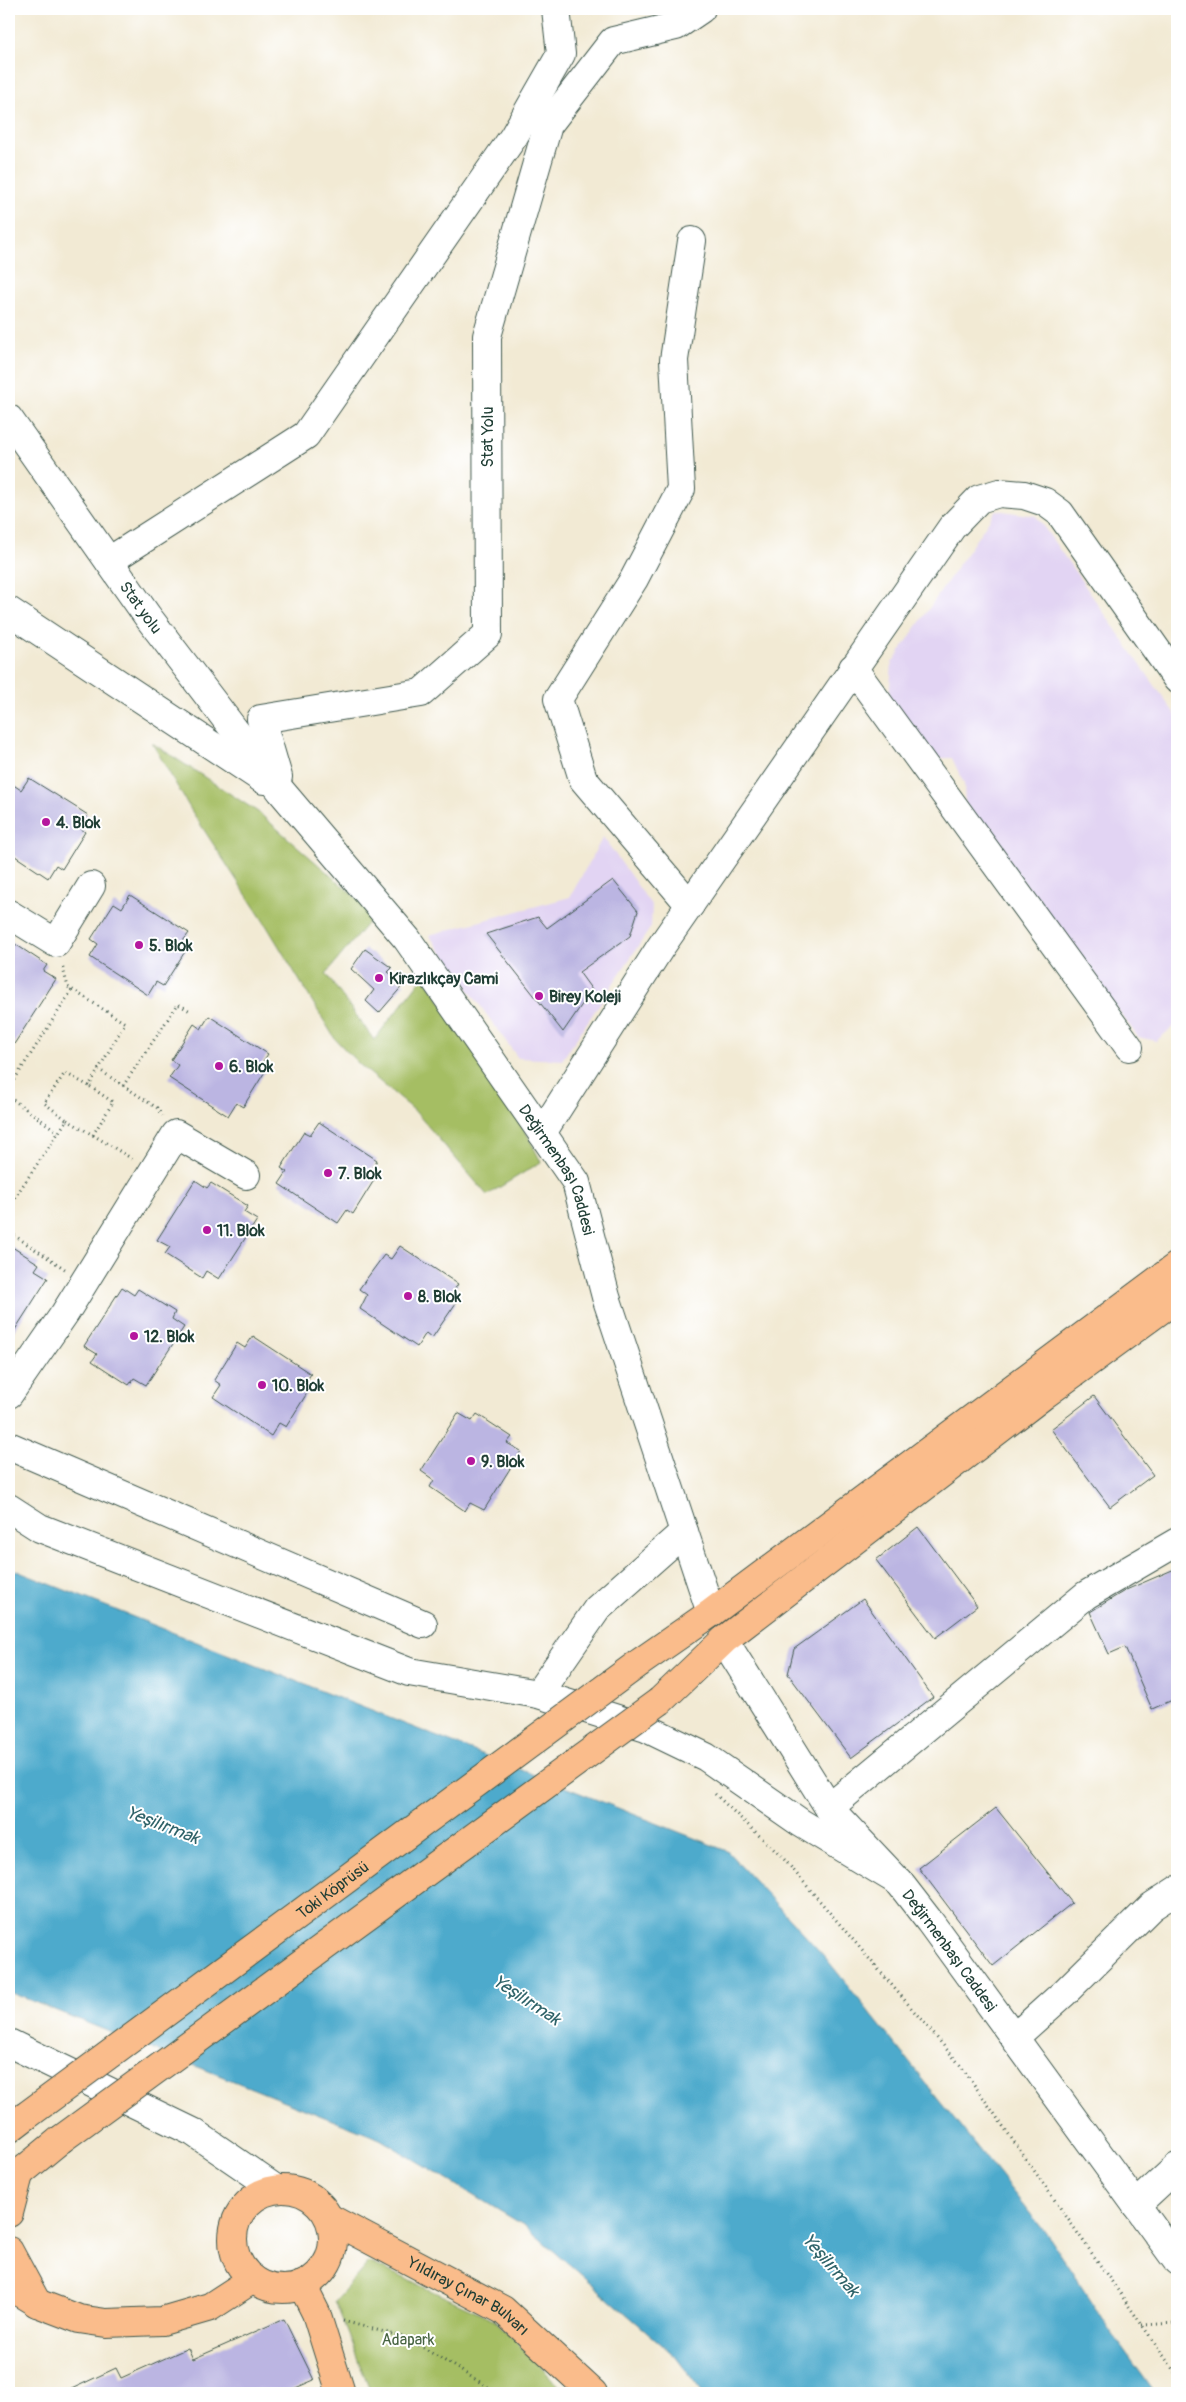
<svg xmlns="http://www.w3.org/2000/svg" width="1186" height="2402" viewBox="0 0 1186 2402" font-family="Pangolin,sans-serif">
<style>
.built{fill:#e2d4f3}
.green{fill:#a5be63;stroke:#627e4c}
.water{fill:#4eaacc;stroke:#367480}
.building{fill:#bbb5e2}
.lines{fill:none;stroke-linecap:round;stroke-linejoin:round}
.minor-casing{stroke:#3f574c;stroke-width:30}
.major-casing{stroke:#3f574c;stroke-width:30}
.path{stroke:#3f574c;stroke-width:3;stroke-dasharray:1 4;stroke-linecap:butt}
.minor{stroke:#fff;stroke-width:28}
.major{stroke:#fabc8b;stroke-width:28}
.major-bridge-casing{stroke:#3f574c;stroke-width:30;stroke-linecap:butt}
.major-bridge{stroke:#fabc8b;stroke-width:28}
.poi-dot{fill:#b5179e;stroke:#fff;stroke-width:2}
.labels{text-anchor:middle;stroke-width:4;stroke-linejoin:round;paint-order:stroke}
.street-label{font-size:16px;fill:#1f3d34;stroke:#fff}
.poi-label{font-size:16px;font-weight:bold;fill:#1f3d34;stroke:#fff;text-anchor:start}
.park-label{font-size:16px;fill:#476442;stroke:#fff}
.water-label{font-size:18px;font-style:italic;fill:#2f6369;stroke:#fff}
</style>
<rect width="100%" height="100%" fill="#fff"/>
<filter id="ink" filterUnits="userSpaceOnUse"><feTurbulence type="fractalNoise" baseFrequency=".02" numOctaves="2"/><feDisplacementMap in="SourceGraphic" scale="10" xChannelSelector="R" yChannelSelector="G"/><feConvolveMatrix kernelMatrix="1 2 1 2 8 2 1 2 1" color-interpolation-filters="sRGB"/></filter>
<filter id="wash" filterUnits="userSpaceOnUse"><feTurbulence type="fractalNoise" baseFrequency=".0096" numOctaves="4" result="noise"/><feDisplacementMap in="SourceGraphic" scale="20" xChannelSelector="R" yChannelSelector="G"/><feGaussianBlur stdDeviation="1.12" result="paint"/><feColorMatrix in="noise" values="0 0 0 0 0 0 0 0 0 0 0 0 0 0 0 0 0 1.4 0 .05"/><feComposite in="paint" operator="in"/></filter>
<g filter="url(#wash)">
<rect width="100%" height="100%" fill="#f2ead4"/>
<g class="built">
<polygon points="996,510 1036,516 1177,717 1177,1024 1156,1041 1138,1037 965,804 964,784 952,758 934,758 889,698 892,663"/>
<polygon points="603,837 652,906 651,927 562,1060 518,1058 429,935 570,897"/>
</g>
<g class="green">
<polygon points="152,743 258,812 375,914 326,974 374,1040 424,976 525,1130 541,1162 487,1195 414,1110 360,1065 335,1039 266,925 191,810"/>
<polygon points="369,2262 495,2320 566,2393 371,2393 335,2301"/>
</g>
<polygon class="water" points="9,1568 727,1851 825,1957 1049,2237 1109,2329 1155,2393 703,2393 675,2356 525,2226 380,2139 9,1992"/>
<g id="blocks">
<g class="building">
<polygon points="29,778 88,815 80,828 85,832 62,869 56,865 48,878 9,852 9,782 21,790"/>
<polygon points="613,880 638,911 630,936 579,972 592,990 563,1032 486,934 538,917 547,928"/>
<polygon points="130,895 189,933 180,945 186,950 163,986 156,982 148,995 90,957 98,944 91,939 114,903 122,908"/>
<polygon points="9,940 47,965 43,971 56,979 9,1052"/>
<polygon points="365,949 392,968 388,972 404,984 379,1013 366,1001 374,990 351,969"/>
<polygon points="209,1016 268,1054 260,1066 266,1070 243,1107 236,1103 228,1116 169,1078 178,1065 171,1060 194,1024 201,1029"/>
<polygon points="319,1122 377,1160 369,1174 376,1177 353,1214 347,1210 338,1223 279,1184 287,1172 281,1168 304,1132 310,1135"/>
<polygon points="195,1180 207,1188 211,1183 248,1206 244,1212 257,1220 219,1279 206,1271 202,1278 165,1254 170,1247 157,1240"/>
<polygon points="9,1245 39,1264 35,1270 48,1278 9,1339"/>
<polygon points="400,1246 458,1284 449,1298 456,1303 432,1338 426,1333 417,1347 360,1309 367,1295 359,1289 384,1255 391,1259"/>
<polygon points="122,1287 134,1295 138,1289 175,1312 172,1319 184,1327 146,1385 134,1378 129,1385 92,1361 97,1354 84,1346"/>
<polygon points="253,1336 311,1374 303,1386 309,1390 286,1427 279,1423 271,1436 213,1397 221,1385 214,1380 237,1343 245,1348"/>
<polygon points="1094,1396 1153,1475 1110,1507 1051,1429"/>
<polygon points="458,1413 472,1421 477,1414 512,1437 507,1443 521,1451 484,1510 470,1503 465,1511 430,1487 434,1480 421,1471"/>
<polygon points="918,1527 977,1606 935,1638 876,1560"/>
<polygon points="1177,1568 1177,1698 1152,1709 1125,1647 1109,1654 1090,1612 1126,1590"/>
<polygon points="863,1599 933,1697 851,1758 788,1674 794,1649"/>
<polygon points="996,1808 1072,1903 993,1966 919,1868"/>
<polygon points="284,2319 314,2380 284,2393 63,2393 116,2368 121,2378 188,2348 193,2359"/>
</g>
</g>
</g>
<g filter="url(#ink)">
<use href="#blocks" fill-opacity="0" stroke="#3f574c" stroke-width="1"/>
<g class="lines">
<g class="minor-casing">
<g id="minor">
<path id="s1" d="M9,419L148,617L281,791L407,939L576,1182L606,1297L711,1613"/>
<polyline points="109,561 306,435 514,136 561,54 556,9"/>
<polyline points="9,611 264,780"/>
<polyline points="853,668 1129,1047"/>
<polyline points="278,777 261,719 421,693 488,634 487,336 548,125 613,41 676,26 701,9"/>
<polyline points="690,905 583,779 558,699 634,579 681,489 674,360 692,241"/>
<polyline points="9,914 56,943 91,886"/>
<polyline points="542,1133 660,948 952,527 979,499 999,493 1024,495 1045,502 1060,513 1177,679"/>
<polyline points="9,1394 65,1313 176,1134 246,1175"/>
<polyline points="9,1446 423,1624"/>
<polyline points="9,1508 40,1528 409,1672 538,1694 646,1728 706,1757 801,1823 899,1882"/>
<path id="s2" d="M724,1640L829,1808L899,1882L930,1922L1177,2261"/>
<polyline points="538,1694 597,1609 684,1532"/>
<polyline points="829,1808 1086,1595 1177,1542"/>
<polyline points="1015,2037 1064,1993 1151,1907 1177,1890"/>
<polyline points="9,2043 193,2132 276,2189"/>
<polyline points="1136,2205 1177,2167"/>
</g>
</g>
<g class="major-casing">
<g id="major">
<polyline points="639,1663 711,1613 1177,1266"/>
<polyline points="660,1701 724,1640 1044,1395 1177,1298"/>
<polyline points="9,2129 26,2116"/>
<polyline points="9,2182 60,2140"/>
<circle cx="283" cy="2239" r="50"/>
<polyline points="9,2213 19,2175"/>
<path id="s3" d="M329,2218L503,2310L593,2393"/>
<polyline points="9,2251 37,2303 9,2286"/>
<polyline points="302,2285 316,2313 341,2393"/>
<polyline points="37,2303 79,2319 106,2323 162,2321 210,2307 253,2279"/>
</g>
</g>
<g class="path">
<polyline points="98,1069 157,1108 162,1116"/>
<polyline points="123,1086 178,1004 192,1012"/>
<polyline points="9,1088 72,990"/>
<polyline points="9,1097 58,1132"/>
<polyline points="67,1120 93,1135 113,1102 89,1086"/>
<polyline points="93,1135 134,1160"/>
<polyline points="9,1206 67,1120 44,1103 65,1073 89,1086 125,1023 68,987 62,965"/>
<polyline points="9,1227 12,1234 65,1269"/>
<polyline points="715,1794 783,1858 961,2066 1177,2375"/>
<polyline points="343,2321 407,2338 498,2393"/>
<polyline points="1142,2325 1177,2323"/>
</g>
<use href="#minor" class="minor"/>
<use href="#major" class="major"/>
<g class="major-bridge-casing">
<g id="major-bridge">
<path id="s4" d="M26,2116L639,1663"/>
<polyline points="60,2140 660,1701"/>
</g>
</g>
<use href="#major-bridge" class="major-bridge"/>
</g>
</g>
<g class="poi-dot">
<circle cx="46" cy="822" r="5"/>
<circle cx="139" cy="945" r="5"/>
<circle cx="379" cy="978" r="5"/>
<circle cx="539" cy="996" r="5"/>
<circle cx="219" cy="1066" r="5"/>
<circle cx="328" cy="1173" r="5"/>
<circle cx="207" cy="1230" r="5"/>
<circle cx="408" cy="1296" r="5"/>
<circle cx="134" cy="1336" r="5"/>
<circle cx="262" cy="1385" r="5"/>
<circle cx="471" cy="1461" r="5"/>
</g>
<g class="labels">
<g class="street-label">
<text transform="translate(487 437) rotate(-90)" y="6">Stat Yolu</text>
<text dy="6" stroke="none"><textPath href="#s1" startOffset="230">Stat yolu</textPath></text>
<text dy="6" stroke="none"><textPath href="#s1" startOffset="932">Değirmenbaşı Caddesi</textPath></text>
<text dy="6" stroke="none"><textPath href="#s4" startOffset="381">Toki Köprüsü</textPath></text>
<text dy="6" stroke="none"><textPath href="#s2" startOffset="385">Değirmenbaşı Caddesi</textPath></text>
<text dy="6" stroke="none"><textPath href="#s3" startOffset="160">Yıldıray Çınar Bulvarı</textPath></text>
</g>
<g class="poi-label">
<text x="56" y="828">4. Blok</text>
<text x="149" y="951">5. Blok</text>
<text x="389" y="984">Kirazlıkçay Cami</text>
<text x="549" y="1002">Birey Koleji</text>
<text x="229" y="1072">6. Blok</text>
<text x="338" y="1179">7. Blok</text>
<text x="217" y="1236">11. Blok</text>
<text x="418" y="1302">8. Blok</text>
<text x="144" y="1342">12. Blok</text>
<text x="272" y="1391">10. Blok</text>
<text x="481" y="1467">9. Blok</text>
</g>
<g class="park-label">
<text x="408" y="2345">Adapark</text>
</g>
<g class="water-label">
<text transform="translate(163 1825) rotate(21)" y="6">Yeşilırmak</text>
<text transform="translate(527 2000) rotate(33)" y="6">Yeşilırmak</text>
<text transform="translate(831 2265) rotate(49)" y="6">Yeşilırmak</text>
</g>
</g>
<rect width="1186" height="2402" fill="none" stroke="#fff" stroke-width="30"/>
</svg>
